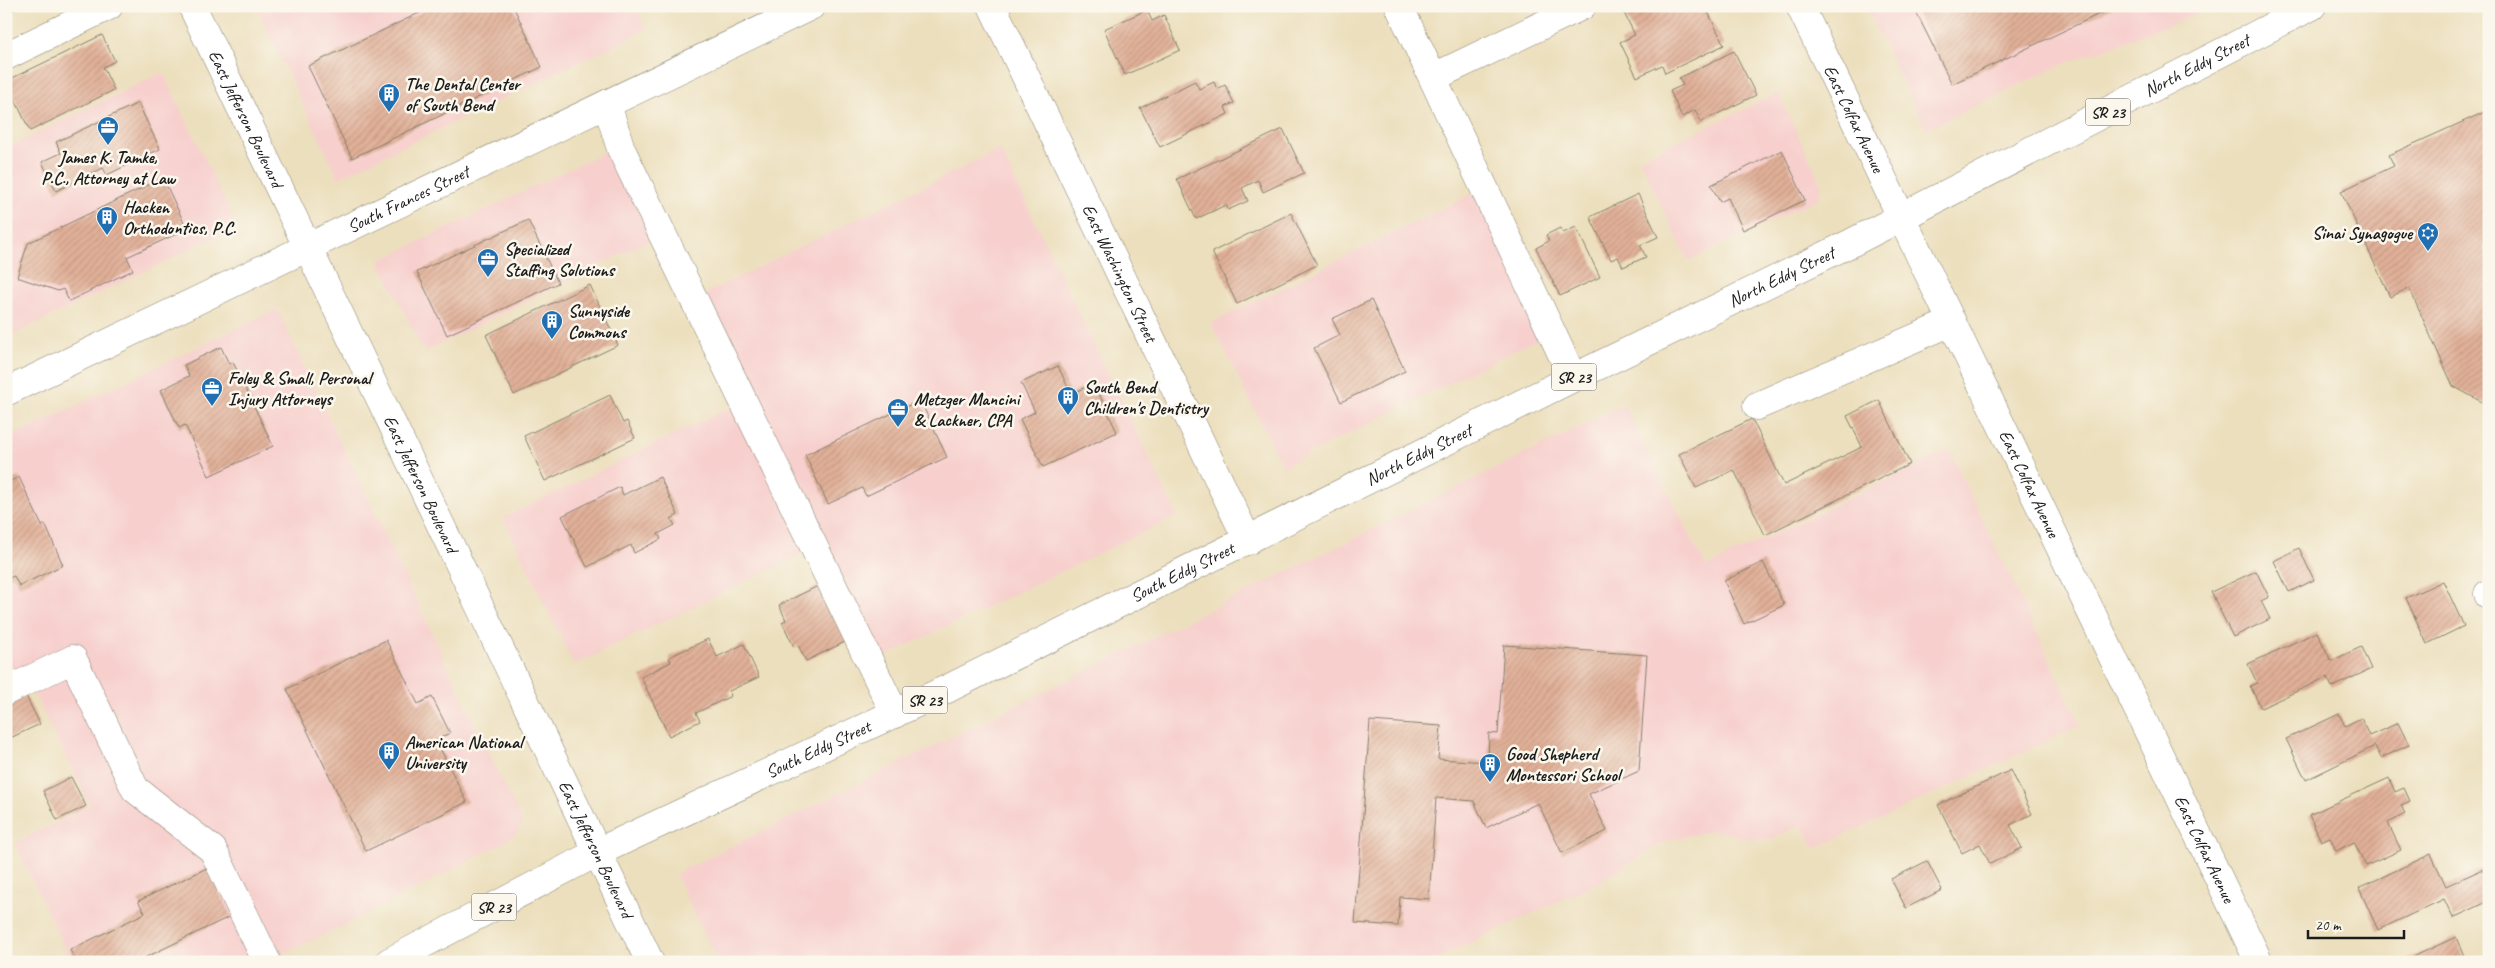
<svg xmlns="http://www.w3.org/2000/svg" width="2495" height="968" viewBox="0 0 2495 968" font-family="Caveat,sans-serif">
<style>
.built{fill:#f7d0ce}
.building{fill:url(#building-hatch)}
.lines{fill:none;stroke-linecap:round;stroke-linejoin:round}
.minor-casing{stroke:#847e6c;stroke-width:29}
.major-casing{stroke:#847e6c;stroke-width:29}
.minor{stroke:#fff;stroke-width:28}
.major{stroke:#fff;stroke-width:28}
.labels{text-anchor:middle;stroke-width:5;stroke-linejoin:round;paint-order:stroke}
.shield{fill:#fbf7ec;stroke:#5f5e5a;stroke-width:1}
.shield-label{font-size:16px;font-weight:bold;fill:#1c1c1c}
.street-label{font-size:18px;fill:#1c1c1c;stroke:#fbf7ec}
.poi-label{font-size:18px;font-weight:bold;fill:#1c1c1c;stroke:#fbf7ec;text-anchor:start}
</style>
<defs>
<pattern id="building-hatch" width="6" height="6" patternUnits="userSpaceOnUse" patternTransform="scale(1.25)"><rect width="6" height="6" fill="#e1b098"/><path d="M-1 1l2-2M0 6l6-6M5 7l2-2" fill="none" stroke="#c09782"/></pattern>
</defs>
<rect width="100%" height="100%" fill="#fbf7ec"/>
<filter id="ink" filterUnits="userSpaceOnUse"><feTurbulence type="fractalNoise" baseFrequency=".02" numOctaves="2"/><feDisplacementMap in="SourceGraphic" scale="10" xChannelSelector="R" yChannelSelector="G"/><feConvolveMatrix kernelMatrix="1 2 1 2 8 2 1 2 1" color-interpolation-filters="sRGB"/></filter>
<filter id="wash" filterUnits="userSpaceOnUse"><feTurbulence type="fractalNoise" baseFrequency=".0096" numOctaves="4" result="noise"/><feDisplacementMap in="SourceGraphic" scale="20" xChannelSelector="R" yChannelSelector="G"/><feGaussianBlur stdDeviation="1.12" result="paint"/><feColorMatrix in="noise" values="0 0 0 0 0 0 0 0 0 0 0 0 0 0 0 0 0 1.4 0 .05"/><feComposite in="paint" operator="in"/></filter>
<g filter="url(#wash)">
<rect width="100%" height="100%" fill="#ecdfbd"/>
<g class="built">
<polygon points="256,6 635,6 646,30 338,178"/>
<polygon points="1865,6 2210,6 2178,22 2064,64 1926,129"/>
<polygon points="163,72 237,227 6,338 6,148"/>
<polygon points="1778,93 1822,186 1818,199 1688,261 1639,159"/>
<polygon points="613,148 656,237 424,352 379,261"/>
<polygon points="1000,149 1177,516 882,658 706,293"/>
<polygon points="1476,192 1545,335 1283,467 1211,323"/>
<polygon points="277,309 522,822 518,832 503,843 348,924 264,962 71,962 15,843 90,805 32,690 6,699 6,439"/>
<polygon points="737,404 808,551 574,665 503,518"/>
<polygon points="1624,405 1706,567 1949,450 2081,725 1815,849 1802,824 1771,839 1749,839 1715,830 1666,841 1593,885 1430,962 718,962 675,874"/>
</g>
<g id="blocks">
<g class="building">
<polygon points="6,6 14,6 15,9 6,14"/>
<polygon points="434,6 513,6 542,67 352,158 308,66"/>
<polygon points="1634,6 1705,6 1724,45 1665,73 1662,65 1637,77 1620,42 1635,35 1623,11"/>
<polygon points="1913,6 2116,6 1952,84"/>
<polygon points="1147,10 1152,21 1164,15 1180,50 1125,75 1104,29"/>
<polygon points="102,35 115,61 103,67 114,90 30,131 6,81"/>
<polygon points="1734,51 1756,95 1701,122 1695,110 1682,117 1670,91 1683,85 1679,78"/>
<polygon points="1195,81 1199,89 1214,82 1217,89 1225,85 1234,103 1225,107 1228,114 1160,147 1140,108"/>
<polygon points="138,103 160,149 107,175 103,168 56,191 42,162 61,153 56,142"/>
<polygon points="2489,110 2489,244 2484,247 2489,258 2489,406 2453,386 2409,288 2390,297 2341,191 2394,166 2389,155"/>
<polygon points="1283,129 1304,173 1263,192 1258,180 1242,188 1248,201 1228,210 1226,205 1196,219 1177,179"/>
<polygon points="1782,150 1805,200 1743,230 1728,198 1720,202 1711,185"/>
<polygon points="163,178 187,229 127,257 133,270 69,301 63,289 58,291 17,277 28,243"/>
<polygon points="1638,194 1658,237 1640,245 1646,257 1623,267 1618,257 1611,260 1590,217"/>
<polygon points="1291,213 1317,265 1237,304 1212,252"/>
<polygon points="528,220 558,283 447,335 417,272"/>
<polygon points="1576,227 1600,277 1560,296 1536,248 1549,241 1546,235 1560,228 1563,233"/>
<polygon points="590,285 618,345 514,395 486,335"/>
<polygon points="1371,300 1405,371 1341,402 1314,348 1340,335 1332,319"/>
<polygon points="221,347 229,364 233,362 273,446 209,476 185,425 179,428 161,390 189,376 184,365"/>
<polygon points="1058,366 1071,394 1094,383 1117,432 1043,467 1020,419 1035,412 1021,383"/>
<polygon points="610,395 623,423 627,421 635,438 545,481 524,436"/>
<polygon points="920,400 947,457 866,496 862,488 828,504 805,455"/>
<polygon points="1879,400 1910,464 1765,535 1734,470 1696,488 1679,454 1752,419 1784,485 1862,447 1847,416"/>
<polygon points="19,477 42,526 45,524 63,565 19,586 14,576 6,579 6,483"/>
<polygon points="660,477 678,515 671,519 675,525 658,534 661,539 634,553 631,545 587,567 562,516 620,487 623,495"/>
<polygon points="2299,548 2314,580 2289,592 2274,561"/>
<polygon points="1763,562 1784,605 1744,624 1724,581"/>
<polygon points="2256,571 2269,597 2261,601 2270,619 2233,637 2211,592"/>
<polygon points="2443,581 2464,626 2427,644 2406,598"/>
<polygon points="820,585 847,641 806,661 798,645 794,647 782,622 786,620 779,605"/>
<polygon points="2317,632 2331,661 2361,647 2371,669 2332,687 2327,677 2261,708 2250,686 2257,683 2248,664"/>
<polygon points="708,639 717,657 744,644 759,677 729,691 731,696 696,713 700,721 669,736 641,677 671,662 669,657"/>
<polygon points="386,640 418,704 432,697 450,733 436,740 467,802 366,851 287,689"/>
<polygon points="1504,645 1647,655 1639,771 1589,794 1607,831 1562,853 1538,803 1486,828 1474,801 1436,798 1429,899 1400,897 1398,926 1355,923 1370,721 1441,726 1438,759 1488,762 1489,733 1498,734"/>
<polygon points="26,696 40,724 6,740 6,705"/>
<polygon points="2339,714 2345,726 2361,718 2369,736 2398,723 2409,745 2381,758 2375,746 2306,780 2286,739"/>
<polygon points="2011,770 2032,814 2010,825 2022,848 1990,864 1980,844 1962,853 1938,805"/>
<polygon points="71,777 86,806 57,820 43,791"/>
<polygon points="2389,778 2395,792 2404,788 2410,801 2401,805 2405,814 2388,823 2401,850 2366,866 2354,842 2336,851 2330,837 2321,841 2309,815"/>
<polygon points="2431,854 2446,886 2483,869 2489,881 2489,901 2453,918 2444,899 2378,930 2359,888"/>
<polygon points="1927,861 1942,890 1906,908 1891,879"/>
<polygon points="207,868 231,916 136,962 76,962 70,950 145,913 138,901"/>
<polygon points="2456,937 2466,962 2402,962"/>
</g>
</g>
</g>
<g filter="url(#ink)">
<use href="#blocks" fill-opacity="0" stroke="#847e6c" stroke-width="1"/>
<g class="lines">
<g class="minor-casing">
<g id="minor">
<path id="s1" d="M192,6L650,962"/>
<path id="s2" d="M992,6L1248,541"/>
<polyline points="1399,6 1573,378"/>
<polyline points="6,56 109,6"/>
<polyline points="1434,77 1582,6"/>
<polyline points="607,104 621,149 895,714"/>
<path id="s3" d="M6,392L811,6"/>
<polyline points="1757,406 1952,322"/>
<polyline points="2488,594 2489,596"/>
<polyline points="6,691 73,659 135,789 213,850 267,962"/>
</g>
</g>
<g class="major-casing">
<g id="major">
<path id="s4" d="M1800,6L2259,962"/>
<path id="s5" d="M389,962L598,852L949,688L1573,378L1851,243L2312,6"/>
</g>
</g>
<use href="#minor" class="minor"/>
<use href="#major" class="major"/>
</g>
</g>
<defs>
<g id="building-pin" transform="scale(1.125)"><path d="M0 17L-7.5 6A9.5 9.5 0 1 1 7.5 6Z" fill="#1f6fb2" stroke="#fbf7ec"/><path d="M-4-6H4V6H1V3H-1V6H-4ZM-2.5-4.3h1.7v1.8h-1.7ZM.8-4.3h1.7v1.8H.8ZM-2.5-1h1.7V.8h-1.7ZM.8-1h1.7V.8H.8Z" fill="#fff"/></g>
<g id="office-pin" transform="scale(1.125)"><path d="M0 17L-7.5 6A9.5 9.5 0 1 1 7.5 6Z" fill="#1f6fb2" stroke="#fbf7ec"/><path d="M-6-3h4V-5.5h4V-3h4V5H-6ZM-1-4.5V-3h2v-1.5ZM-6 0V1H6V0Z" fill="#fff"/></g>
<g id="synagogue-pin" transform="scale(1.125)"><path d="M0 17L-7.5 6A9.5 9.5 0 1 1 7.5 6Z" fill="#1f6fb2" stroke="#fbf7ec"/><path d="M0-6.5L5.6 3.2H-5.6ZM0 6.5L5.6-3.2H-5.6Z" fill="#fff"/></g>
</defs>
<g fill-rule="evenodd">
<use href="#building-pin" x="389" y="94"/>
<use href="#office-pin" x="108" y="127"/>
<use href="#building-pin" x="107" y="217"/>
<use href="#synagogue-pin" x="2428" y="233"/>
<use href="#office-pin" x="488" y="259"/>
<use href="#building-pin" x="552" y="321"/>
<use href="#office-pin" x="212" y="388"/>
<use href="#building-pin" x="1068" y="397"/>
<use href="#office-pin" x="898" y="409"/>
<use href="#building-pin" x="389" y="752"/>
<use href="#building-pin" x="1490" y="764"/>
</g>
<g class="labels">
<g class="shield">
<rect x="2085.5" y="98.5" width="45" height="27" rx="4"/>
<rect x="1551.5" y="363.5" width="45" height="27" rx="4"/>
<rect x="902.5" y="686.5" width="45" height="27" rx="4"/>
<rect x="471.5" y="893.5" width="45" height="27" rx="4"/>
</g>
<g class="shield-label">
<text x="2108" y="118">SR 23</text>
<text x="1574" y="383">SR 23</text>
<text x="925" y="706">SR 23</text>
<text x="494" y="913">SR 23</text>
</g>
<g class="street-label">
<text dy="6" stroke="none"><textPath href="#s5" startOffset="2018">North Eddy Street</textPath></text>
<text dy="6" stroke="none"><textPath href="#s1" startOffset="125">East Jefferson Boulevard</textPath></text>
<text dy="6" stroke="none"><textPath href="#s4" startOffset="125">East Colfax Avenue</textPath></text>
<text dy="6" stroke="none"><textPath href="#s3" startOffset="446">South Frances Street</textPath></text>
<text dy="6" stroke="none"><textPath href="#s2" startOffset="296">East Washington Street</textPath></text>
<text dy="6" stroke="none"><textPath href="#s5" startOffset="1552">North Eddy Street</textPath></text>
<text dy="6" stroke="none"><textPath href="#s5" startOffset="1148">North Eddy Street</textPath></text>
<text dy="6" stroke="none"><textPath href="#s1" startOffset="530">East Jefferson Boulevard</textPath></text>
<text dy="6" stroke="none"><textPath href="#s4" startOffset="530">East Colfax Avenue</textPath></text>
<text dy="6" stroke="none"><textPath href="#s5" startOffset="884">South Eddy Street</textPath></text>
<text dy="6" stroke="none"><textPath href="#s5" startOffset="479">South Eddy Street</textPath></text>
<text dy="6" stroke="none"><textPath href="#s1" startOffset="935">East Jefferson Boulevard</textPath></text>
<text dy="6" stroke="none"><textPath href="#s4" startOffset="935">East Colfax Avenue</textPath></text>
</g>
<g class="poi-label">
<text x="405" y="90">The Dental Center<tspan x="405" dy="21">of South Bend</tspan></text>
<text x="108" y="163" text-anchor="middle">James K. Tamke,<tspan x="108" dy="21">P.C., Attorney at Law</tspan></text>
<text x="123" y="213">Hacken<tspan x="123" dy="21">Orthodontics, P.C.</tspan></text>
<text x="2412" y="239" text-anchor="end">Sinai Synagogue</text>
<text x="504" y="255">Specialized<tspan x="504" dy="21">Staffing Solutions</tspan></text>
<text x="568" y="317">Sunnyside<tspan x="568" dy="21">Commons</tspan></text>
<text x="228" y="384">Foley &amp; Small, Personal<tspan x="228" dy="21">Injury Attorneys</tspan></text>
<text x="1084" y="393">South Bend<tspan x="1084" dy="21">Children's Dentistry</tspan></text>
<text x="914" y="405">Metzger Mancini<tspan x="914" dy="21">&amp; Lackner, CPA</tspan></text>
<text x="405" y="748">American National<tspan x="405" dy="21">University</tspan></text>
<text x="1506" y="760">Good Shepherd<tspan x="1506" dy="21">Montessori School</tspan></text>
</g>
</g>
<rect width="2495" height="968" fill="none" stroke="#fbf7ec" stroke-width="25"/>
<path d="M2308 930v8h96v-8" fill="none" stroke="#1c1c1c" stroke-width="2.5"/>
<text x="2315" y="930" font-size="15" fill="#1c1c1c" stroke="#fbf7ec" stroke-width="4" paint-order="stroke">20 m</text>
</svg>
